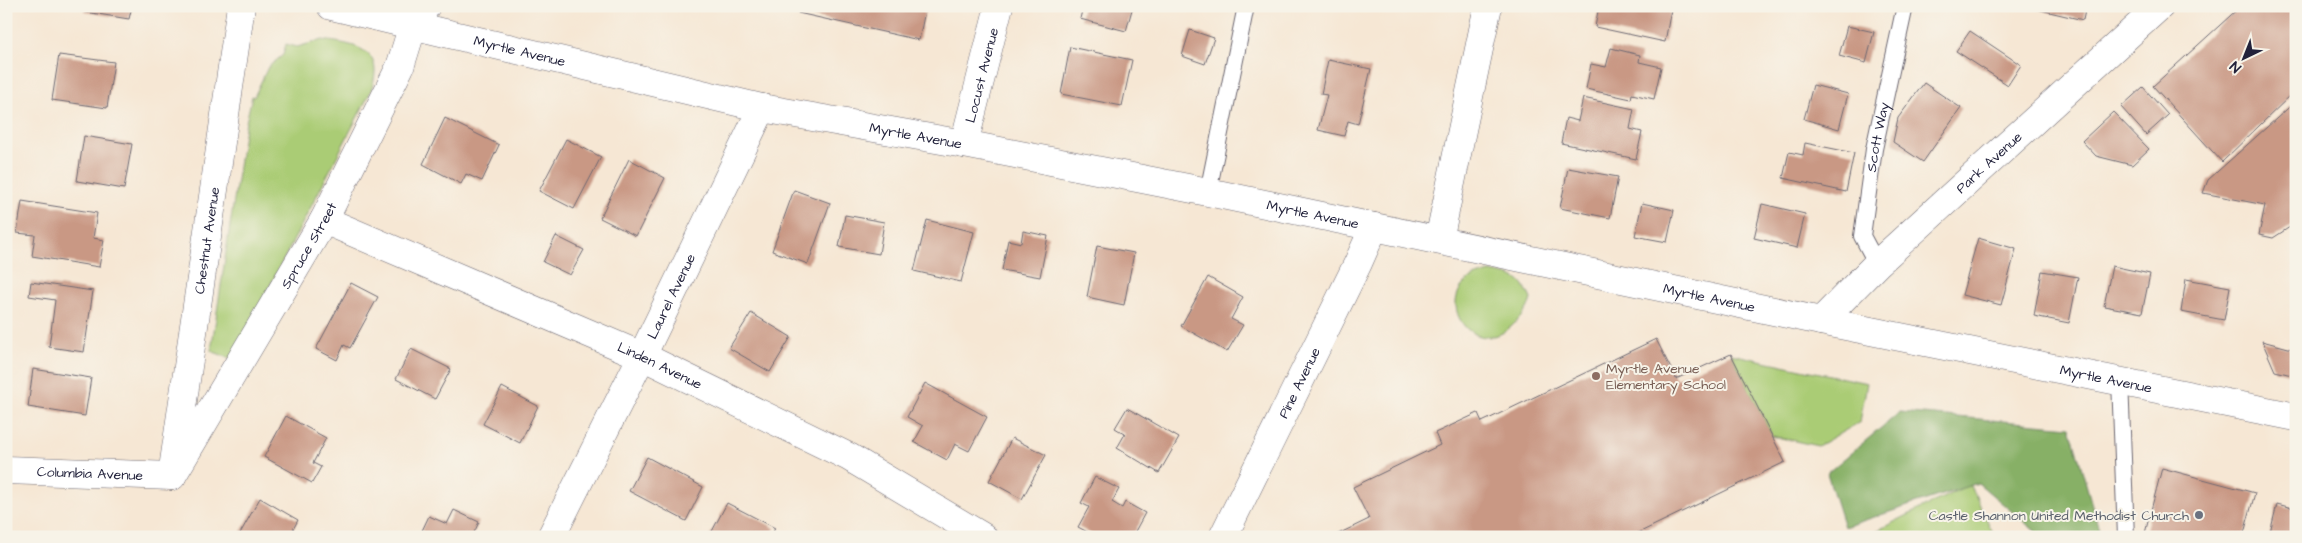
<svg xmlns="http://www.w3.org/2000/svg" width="2302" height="543" viewBox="0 0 2302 543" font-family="'Architects Daughter',sans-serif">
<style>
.green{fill:#aacc75;stroke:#667758}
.forest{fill:#87b066;stroke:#546950}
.building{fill:#c99884}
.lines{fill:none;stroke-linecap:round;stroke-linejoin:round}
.lane-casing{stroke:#6c6771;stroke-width:18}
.street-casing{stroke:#6c6771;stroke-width:29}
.lane{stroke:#fff;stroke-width:16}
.street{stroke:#fff;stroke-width:28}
.education-dot{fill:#8d6e63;stroke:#f7f3e8;stroke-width:2}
.worship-dot{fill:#6b7280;stroke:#f7f3e8;stroke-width:2}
.labels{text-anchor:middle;stroke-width:4;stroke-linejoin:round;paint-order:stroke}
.street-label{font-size:14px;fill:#22223b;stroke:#f7f3e8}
.education-label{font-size:14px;fill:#785e54;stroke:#f7f3e8;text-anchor:start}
.worship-label{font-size:14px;fill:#5b616d;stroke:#f7f3e8;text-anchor:end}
</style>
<rect width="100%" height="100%" fill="#f7f3e8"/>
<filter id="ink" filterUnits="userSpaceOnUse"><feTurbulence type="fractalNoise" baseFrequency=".02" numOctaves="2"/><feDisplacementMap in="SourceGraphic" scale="10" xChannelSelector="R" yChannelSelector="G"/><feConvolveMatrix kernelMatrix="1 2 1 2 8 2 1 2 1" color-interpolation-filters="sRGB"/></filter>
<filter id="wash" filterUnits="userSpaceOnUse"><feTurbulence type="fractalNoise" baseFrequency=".0096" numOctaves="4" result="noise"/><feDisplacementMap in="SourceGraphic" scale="20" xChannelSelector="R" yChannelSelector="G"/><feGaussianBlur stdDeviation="1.12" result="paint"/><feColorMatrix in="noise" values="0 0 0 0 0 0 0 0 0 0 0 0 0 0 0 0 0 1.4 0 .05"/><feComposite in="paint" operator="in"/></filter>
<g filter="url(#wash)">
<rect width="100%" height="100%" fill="#f6e7d4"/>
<g class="green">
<path d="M322,40C340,43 375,44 375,71C375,77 373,84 371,91L232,359L211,351L245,127L252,96L254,97L268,67L283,55L286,44L297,47Z"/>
<path d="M1490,272C1513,276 1521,276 1531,299C1528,310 1523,315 1514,324C1477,361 1438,309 1465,283C1472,276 1481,275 1490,272Z"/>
<polygon points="1731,354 1867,383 1860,422 1818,446 1772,436"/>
<polygon points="1970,484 1995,537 1864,537"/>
</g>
<polygon class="forest" points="1900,412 2070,427 2101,537 2042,537 1978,483 1844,527 1827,473"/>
<g id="blocks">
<g class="building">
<polygon points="86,6 132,6 129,19 85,12"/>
<polygon points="799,6 926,6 919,40 798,13"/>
<polygon points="1083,6 1133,6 1126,31 1080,19"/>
<polygon points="1599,6 1657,6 1671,9 1665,42 1595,27"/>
<polygon points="2024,6 2086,6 2083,20"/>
<polygon points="2241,6 2296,6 2296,90 2222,162 2153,86"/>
<polygon points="1847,26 1874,32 1866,63 1839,56"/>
<polygon points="1190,30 1214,38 1205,64 1182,56"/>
<polygon points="1970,31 2021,65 2008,85 1956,51"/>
<polygon points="1070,47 1132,60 1122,106 1061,94"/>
<polygon points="1611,48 1640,55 1639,62 1661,67 1654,99 1632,94 1631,99 1586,89 1591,64 1606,67"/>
<polygon points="59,55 114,62 107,108 52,100"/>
<polygon points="1328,60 1371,69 1358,124 1348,121 1344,136 1318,130 1327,95 1321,94"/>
<polygon points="1924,83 1961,108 1923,162 1893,142 1898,118"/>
<polygon points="1813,85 1848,94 1839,129 1804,119"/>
<polygon points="2143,87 2168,115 2146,135 2121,107"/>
<polygon points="1583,98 1634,109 1630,129 1642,132 1636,159 1561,143 1566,118 1578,121"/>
<polygon points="2296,101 2296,223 2273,238 2259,235 2265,205 2203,193 2208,180"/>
<polygon points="2113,112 2149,149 2132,165 2096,156 2082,141"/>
<polygon points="445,118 499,145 482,181 466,174 461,184 423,164"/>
<polygon points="84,136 132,144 124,189 77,181"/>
<polygon points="566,139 601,157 574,209 539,191"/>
<polygon points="1805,143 1854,153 1846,192 1783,178 1789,152 1803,155"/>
<polygon points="629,159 665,178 636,236 600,218"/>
<polygon points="1568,168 1618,177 1610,218 1560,208"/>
<polygon points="794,190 830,203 808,264 772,251"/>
<polygon points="22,201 97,213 93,238 104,240 99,267 32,256 35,235 17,233"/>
<polygon points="1642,203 1674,210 1667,242 1635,236"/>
<polygon points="1762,204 1805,214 1797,248 1754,238"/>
<polygon points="845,215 884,222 879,254 839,247"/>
<polygon points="927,220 974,232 961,282 914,271"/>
<polygon points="1023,231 1048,236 1040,277 1002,270 1008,240 1021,243"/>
<polygon points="556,236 584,250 570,275 543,262"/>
<polygon points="1978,238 2016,249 2001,305 1962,295"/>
<polygon points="1097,246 1134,253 1124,305 1087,297"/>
<polygon points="2112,266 2150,274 2142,313 2104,306"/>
<polygon points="2042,271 2078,277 2069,323 2034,316"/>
<polygon points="1208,277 1243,297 1231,319 1243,325 1227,352 1181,326"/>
<polygon points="2186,279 2230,287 2224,320 2181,312"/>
<polygon points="31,282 93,291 84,352 49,347 55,300 29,296"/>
<polygon points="351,283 378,297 350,348 344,345 337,360 316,349"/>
<polygon points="751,313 791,337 770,372 729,348"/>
<polygon points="1656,339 1676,379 1731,354 1785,462 1630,537 1336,537 1336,535 1369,519 1353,487 1440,445 1435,433 1478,413 1482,422"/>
<polygon points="2262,341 2296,350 2296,376 2275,371"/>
<polygon points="411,349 451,369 435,399 396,379"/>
<polygon points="33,369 91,378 85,416 28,407"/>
<polygon points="925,383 987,417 969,451 955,444 947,460 914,442 923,426 907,417"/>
<polygon points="502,387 538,406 520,443 483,424"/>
<polygon points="1127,408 1179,438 1159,473 1117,448 1125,434 1115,428"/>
<polygon points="286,416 326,438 313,463 321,467 312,483 264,457"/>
<polygon points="1012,438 1046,455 1022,499 989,481"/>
<polygon points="647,457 703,487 686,521 629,491"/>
<polygon points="2162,468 2255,493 2243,537 2144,537"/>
<polygon points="1095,477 1119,489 1112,502 1122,508 1125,502 1145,513 1132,537 1097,537 1078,527 1089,507 1081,503"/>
<polygon points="260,498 298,520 289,537 238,537"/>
<polygon points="727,503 775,528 771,537 709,537"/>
<polygon points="2277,504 2296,509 2296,537 2269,537"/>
<polygon points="454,510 479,522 472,537 419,537 429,516 447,524"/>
</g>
</g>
</g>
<g filter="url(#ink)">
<use href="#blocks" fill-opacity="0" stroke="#6c6771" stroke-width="1"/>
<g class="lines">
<g class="lane-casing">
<g id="lane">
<polyline points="1208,192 1246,6"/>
<path id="s1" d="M1877,264L1862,236L1874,149L1905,6"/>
<polyline points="2120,380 2126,537"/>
</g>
</g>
<g class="street-casing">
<g id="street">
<path id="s2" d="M331,6L762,108L964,144L1208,192L1821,321L2296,417"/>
<path id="s3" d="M964,144L999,6"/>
<path id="s4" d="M324,220L642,356L849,457L983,537"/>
<polyline points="1439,240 1488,6"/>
<path id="s5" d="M1821,321L1877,264L2160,6"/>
<path id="s6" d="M174,462L241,6"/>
<path id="s7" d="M6,470L172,476"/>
<path id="s8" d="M172,476L324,220L400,67L413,25L426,6"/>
<path id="s9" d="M551,537L642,356L762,108"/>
<path id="s10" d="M1223,537L1358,263L1374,227"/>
</g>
</g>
<use href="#lane" class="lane"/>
<use href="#street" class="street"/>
</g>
</g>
<circle class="education-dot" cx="1596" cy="376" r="5"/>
<circle class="worship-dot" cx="2199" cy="515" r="5"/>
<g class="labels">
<g class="street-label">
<text dy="5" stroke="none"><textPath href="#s2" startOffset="194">Myrtle Avenue</textPath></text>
<text dy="5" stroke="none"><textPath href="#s3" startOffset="71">Locust Avenue</textPath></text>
<text dy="5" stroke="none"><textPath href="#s2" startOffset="599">Myrtle Avenue</textPath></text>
<text dy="5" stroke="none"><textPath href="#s1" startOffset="132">Scott Way</textPath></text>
<text dy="5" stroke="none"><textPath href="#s5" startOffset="231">Park Avenue</textPath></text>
<text dy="5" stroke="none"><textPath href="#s2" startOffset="1004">Myrtle Avenue</textPath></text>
<text dy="5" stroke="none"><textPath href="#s6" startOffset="224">Chestnut Avenue</textPath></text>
<text dy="5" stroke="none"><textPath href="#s8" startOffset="268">Spruce Street</textPath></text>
<text dy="5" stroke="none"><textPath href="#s9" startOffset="269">Laurel Avenue</textPath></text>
<text dy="5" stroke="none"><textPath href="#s2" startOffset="1409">Myrtle Avenue</textPath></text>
<text dy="5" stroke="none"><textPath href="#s4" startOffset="366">Linden Avenue</textPath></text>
<text dy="5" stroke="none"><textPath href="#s2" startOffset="1814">Myrtle Avenue</textPath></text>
<text dy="5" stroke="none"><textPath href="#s10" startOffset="172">Pine Avenue</textPath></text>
<text dy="5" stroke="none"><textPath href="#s7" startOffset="84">Columbia Avenue</textPath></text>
</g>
<g class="education-label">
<text x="1606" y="373">Myrtle Avenue<tspan x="1606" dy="16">Elementary School</tspan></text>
</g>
<g class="worship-label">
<text x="2189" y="520">Castle Shannon United Methodist Church</text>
</g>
</g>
<rect width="2302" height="543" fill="none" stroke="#f7f3e8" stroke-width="25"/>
<g transform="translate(2244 58) rotate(223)" stroke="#f7f3e8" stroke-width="4" paint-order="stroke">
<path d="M0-4L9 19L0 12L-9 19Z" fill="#22223b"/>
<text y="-8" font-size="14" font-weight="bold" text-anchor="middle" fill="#22223b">N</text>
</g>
</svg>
